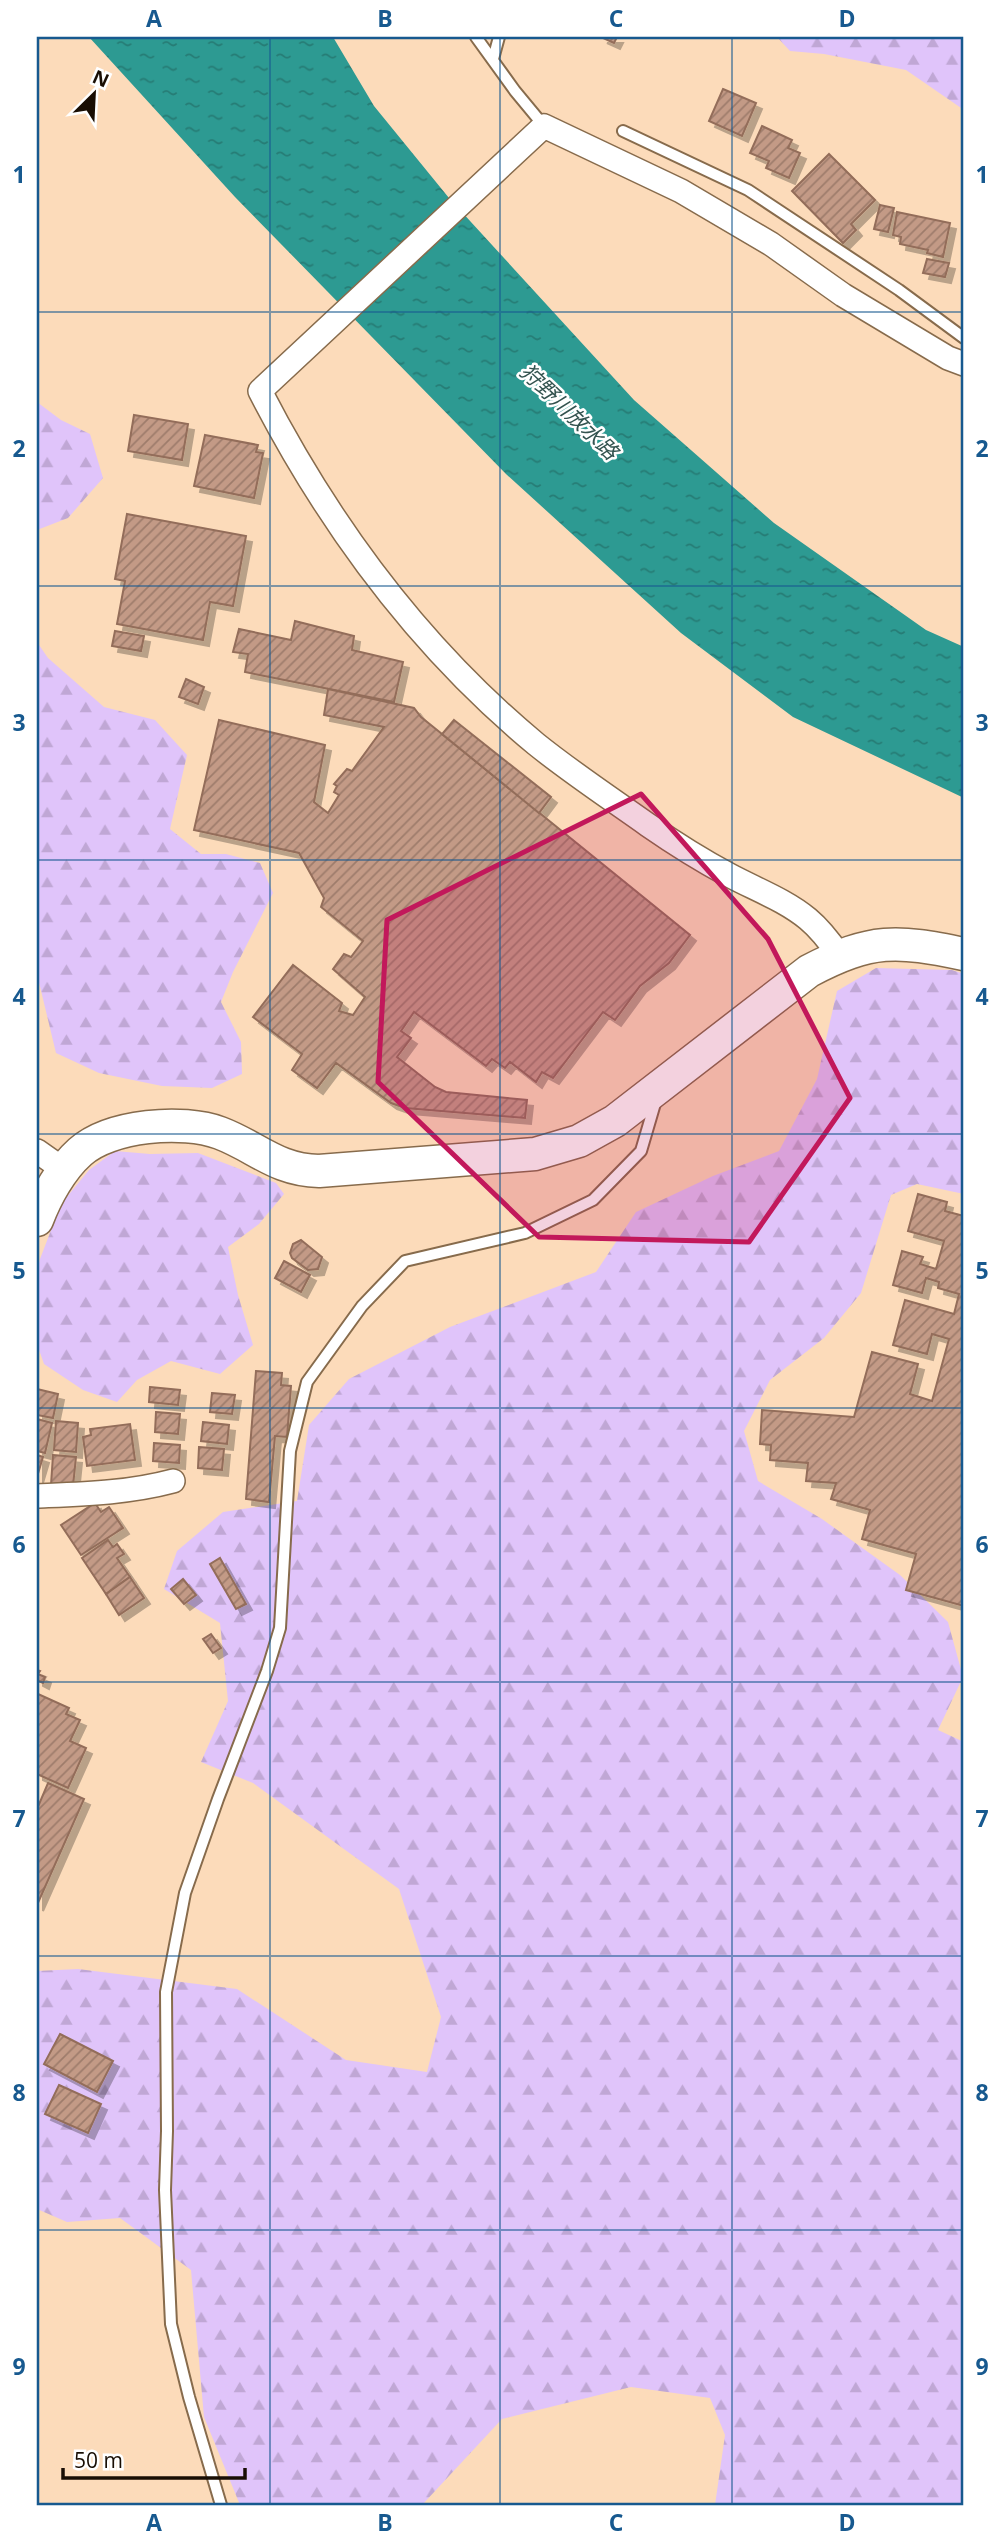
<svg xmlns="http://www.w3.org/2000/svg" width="1001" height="2542" viewBox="0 0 1001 2542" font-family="'Open Sans','Noto Sans JP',sans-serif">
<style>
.forest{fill:url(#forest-firs)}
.water{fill:url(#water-ripples)}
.building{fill:url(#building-hatch);stroke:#936d5a;stroke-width:2;filter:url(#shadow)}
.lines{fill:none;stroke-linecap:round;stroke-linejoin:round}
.lane-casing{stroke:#876b4c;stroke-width:14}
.street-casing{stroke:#876b4c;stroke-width:26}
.secondary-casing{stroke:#876b4c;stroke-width:35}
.lane{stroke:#fff;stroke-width:10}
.street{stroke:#fff;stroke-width:23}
.secondary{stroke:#fff;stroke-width:32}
.marked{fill:#c2185b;fill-opacity:0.2;stroke:#c2185b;stroke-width:5;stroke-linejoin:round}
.grid{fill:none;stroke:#17598f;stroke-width:2;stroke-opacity:0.55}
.labels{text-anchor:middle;stroke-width:5;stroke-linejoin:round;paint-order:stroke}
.water-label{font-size:21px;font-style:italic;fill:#33534f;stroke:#fff}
.neatline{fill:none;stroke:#17598f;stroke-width:2.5}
.grid-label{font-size:23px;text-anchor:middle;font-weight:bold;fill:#17598f}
</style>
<defs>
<pattern id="forest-firs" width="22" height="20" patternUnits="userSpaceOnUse" patternTransform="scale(1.75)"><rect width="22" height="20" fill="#e0c4fa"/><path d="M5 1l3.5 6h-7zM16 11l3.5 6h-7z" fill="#c0a7d5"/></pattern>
<pattern id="water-ripples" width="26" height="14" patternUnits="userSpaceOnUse" patternTransform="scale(1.75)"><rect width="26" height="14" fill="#2d9a92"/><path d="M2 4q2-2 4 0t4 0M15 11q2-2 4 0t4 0" fill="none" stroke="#267c75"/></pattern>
<pattern id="building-hatch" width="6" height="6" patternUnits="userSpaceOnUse" patternTransform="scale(1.75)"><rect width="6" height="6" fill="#c39a86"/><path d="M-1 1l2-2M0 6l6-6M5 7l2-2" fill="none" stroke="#9e7c6b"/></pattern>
<filter id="shadow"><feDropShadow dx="6" dy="6" stdDeviation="0" flood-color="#0004"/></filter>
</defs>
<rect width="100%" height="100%" fill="#fcdbba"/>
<g class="forest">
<polygon points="777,37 964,37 964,110 906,70 824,54 790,51"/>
<polygon points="37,402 61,420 90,434 103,478 68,518 37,530"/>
<polygon points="37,642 48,658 104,707 155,720 187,755 170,829 201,854 226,854 260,863 273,893 233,972 221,1002 241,1042 242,1074 212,1088 162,1086 99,1073 56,1053 37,974"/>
<polygon points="876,968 952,970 964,974 964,1194 917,1184 891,1195 861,1293 824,1338 770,1380 744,1431 758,1481 822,1519 900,1575 948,1622 963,1677 938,1730 964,1742 964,2505 715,2505 725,2435 710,2398 631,2387 502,2419 422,2505 240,2505 204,2417 191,2270 120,2218 67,2222 37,2209 37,1971 78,1969 237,1989 346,2060 427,2072 441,2017 399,1889 253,1783 201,1762 228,1701 220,1623 164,1589 177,1551 223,1512 297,1501 309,1425 349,1379 450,1327 596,1272 636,1212 713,1176 779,1151 817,1079 837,991"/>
<polygon points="115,1151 150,1154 198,1153 276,1183 284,1194 259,1224 228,1247 238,1295 253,1345 220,1374 171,1361 137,1380 117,1402 83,1390 44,1364 37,1344 37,1272 40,1259 61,1204 89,1170"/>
</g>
<polygon class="water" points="89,37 333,37 374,106 449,198 634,400 774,523 926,630 964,647 964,798 793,717 681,633 506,474 235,197"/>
<g class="building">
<polygon points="601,37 617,37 614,43"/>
<polygon points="723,89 756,103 742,136 709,121"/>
<polygon points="762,126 792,140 788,148 800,153 789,178 766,168 769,161 750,153"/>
<polygon points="829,154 875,200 851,224 856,230 843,243 792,191"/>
<polygon points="880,205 894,208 888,232 874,229"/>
<polygon points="897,212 950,223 943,257 927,253 928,250 900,244 901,237 893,235"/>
<polygon points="927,259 949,263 945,277 923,273"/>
<polygon points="134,415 188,424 182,460 128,451"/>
<polygon points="205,435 258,445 256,452 263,453 254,498 194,486"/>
<polygon points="127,514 246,536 233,606 210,602 203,640 117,624 125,581 115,579"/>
<polygon points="295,621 354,636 352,650 403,662 394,702 245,672 248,654 233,652 239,629 291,640"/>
<polygon points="115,631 144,636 141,651 112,646"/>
<polygon points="186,679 204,687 198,704 179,697"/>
<polygon points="328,689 414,708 421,717 442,734 690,935 669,963 640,986 615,1020 603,1012 553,1078 542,1072 536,1082 510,1062 505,1068 492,1059 486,1066 414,1012 401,1031 411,1038 397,1057 435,1087 446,1092 527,1100 525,1118 405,1108 391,1103 336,1063 317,1088 292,1070 302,1054 253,1017 293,965 342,1003 339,1011 353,1015 365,997 333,969 344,954 351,957 363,941 321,907 324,898 299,853 194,830 219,720 325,745 314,802 328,813 339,795 334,792 337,786 334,784 347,769 352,771 384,727 324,715"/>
<polygon points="454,720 551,797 539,813 442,734"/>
<polygon points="918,1194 947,1202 945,1211 964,1216 964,1606 906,1590 916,1554 862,1539 870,1510 831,1499 836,1483 806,1481 808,1463 770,1460 771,1445 760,1444 762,1410 854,1417 872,1352 918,1364 910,1394 932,1401 949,1339 932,1334 927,1354 893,1345 905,1300 954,1314 959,1294 938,1288 939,1282 926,1278 922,1293 893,1285 902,1251 923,1257 920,1264 936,1269 944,1241 908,1231"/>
<polygon points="301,1240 322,1257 318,1269 308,1270 292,1258 290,1253 293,1244"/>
<polygon points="284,1261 310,1275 301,1292 275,1278"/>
<polygon points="256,1371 282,1373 281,1385 291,1386 287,1437 275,1436 269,1502 246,1499"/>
<polygon points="150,1387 180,1390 178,1405 149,1402"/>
<polygon points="37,1389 58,1394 53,1418 37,1415"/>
<polygon points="212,1393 235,1395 232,1414 210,1412"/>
<polygon points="156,1412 180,1414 178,1434 155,1432"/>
<polygon points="37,1419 52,1423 45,1453 37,1451"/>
<polygon points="56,1421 78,1423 76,1452 54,1450"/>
<polygon points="203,1422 229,1425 227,1444 201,1441"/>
<polygon points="130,1424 135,1460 87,1466 83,1437 91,1435 90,1429"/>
<polygon points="154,1443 180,1445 179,1463 153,1461"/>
<polygon points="199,1447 224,1449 222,1470 198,1468"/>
<polygon points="37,1455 43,1457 37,1477"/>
<polygon points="53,1455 76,1457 73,1486 51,1485"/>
<polygon points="95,1503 101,1512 109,1507 123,1528 81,1555 61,1525"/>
<polygon points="108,1540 113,1547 117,1544 124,1554 117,1558 130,1577 106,1594 82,1558"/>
<polygon points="220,1558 246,1604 236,1609 210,1564"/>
<polygon points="130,1577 144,1598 119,1615 106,1594"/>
<polygon points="183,1579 196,1595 184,1604 171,1589"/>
<polygon points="211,1634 221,1648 213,1653 203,1639"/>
<polygon points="37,1670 40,1671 38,1674 45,1677 43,1683 37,1680"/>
<polygon points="38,1694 69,1708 66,1714 80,1720 70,1741 86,1748 68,1788 37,1774"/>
<polygon points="48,1783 84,1799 37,1905 37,1809"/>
<polygon points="60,2034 113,2061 97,2092 44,2064"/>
<polygon points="59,2085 101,2104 88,2133 45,2114"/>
</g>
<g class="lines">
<g class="lane-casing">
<g id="lane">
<polyline points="476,37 515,91 544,126"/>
<polyline points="493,59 499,37"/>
<polyline points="623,131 748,190 899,290 964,338"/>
<polyline points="221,2505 189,2397 171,2324 165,2190 167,2131 166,1992 185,1893 218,1799 267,1671 280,1628 290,1451 307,1382 362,1306 405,1261 525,1233 593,1200 641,1151 656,1100"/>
</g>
</g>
<g class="street-casing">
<g id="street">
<path d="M839,955C830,942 820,929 808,919C785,900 755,889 729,875C701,860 674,843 648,825C610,798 572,773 536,744C419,647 329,525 260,391L544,126L681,191L771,244L843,295L948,358L964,364"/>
<polyline points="37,1151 64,1170"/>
<path d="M37,1496C83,1494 128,1493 173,1481"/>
</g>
</g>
<g class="secondary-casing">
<path id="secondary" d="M37,1220C46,1196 61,1169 80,1152C110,1125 183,1119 220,1133C257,1147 276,1170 319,1171L535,1154L579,1141L615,1121L809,971C872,938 896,940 964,954"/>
</g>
<use href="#lane" class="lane"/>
<use href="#street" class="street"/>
<use href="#secondary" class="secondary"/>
</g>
<path class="marked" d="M641,794L768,939L850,1098L749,1242L539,1237L378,1082L387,920Z"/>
<path class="grid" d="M270,37V2505M500,37V2505M732,37V2505M37,312H964M37,586H964M37,860H964M37,1134H964M37,1408H964M37,1682H964M37,1956H964M37,2230H964"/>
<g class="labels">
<g class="water-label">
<text transform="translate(569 412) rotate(44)" y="7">狩野川放水路</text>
</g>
</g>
<rect width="1001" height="2542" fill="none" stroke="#ffffff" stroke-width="77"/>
<g transform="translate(94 94) rotate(24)" stroke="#ffffff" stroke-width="5" paint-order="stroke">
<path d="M0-5L12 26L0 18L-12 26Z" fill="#190e04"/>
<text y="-10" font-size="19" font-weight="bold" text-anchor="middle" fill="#190e04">N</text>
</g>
<path d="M63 2468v10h182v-10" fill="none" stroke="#190e04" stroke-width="3.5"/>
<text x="74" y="2468" font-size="21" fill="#190e04" stroke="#ffffff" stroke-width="5" paint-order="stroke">50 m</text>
<rect x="38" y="38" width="924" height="2466" class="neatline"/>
<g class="grid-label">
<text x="154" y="27">A</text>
<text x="385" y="27">B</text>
<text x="616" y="27">C</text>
<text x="847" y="27">D</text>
<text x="19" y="183">1</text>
<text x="982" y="183">1</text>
<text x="19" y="457">2</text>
<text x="982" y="457">2</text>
<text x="19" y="731">3</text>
<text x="982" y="731">3</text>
<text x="19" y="1005">4</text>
<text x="982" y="1005">4</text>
<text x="19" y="1279">5</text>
<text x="982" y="1279">5</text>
<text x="19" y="1553">6</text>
<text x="982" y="1553">6</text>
<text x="19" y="1827">7</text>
<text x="982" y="1827">7</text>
<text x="19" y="2101">8</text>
<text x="982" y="2101">8</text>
<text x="19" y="2375">9</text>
<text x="982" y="2375">9</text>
<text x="154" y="2531">A</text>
<text x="385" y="2531">B</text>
<text x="616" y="2531">C</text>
<text x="847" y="2531">D</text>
</g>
</svg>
